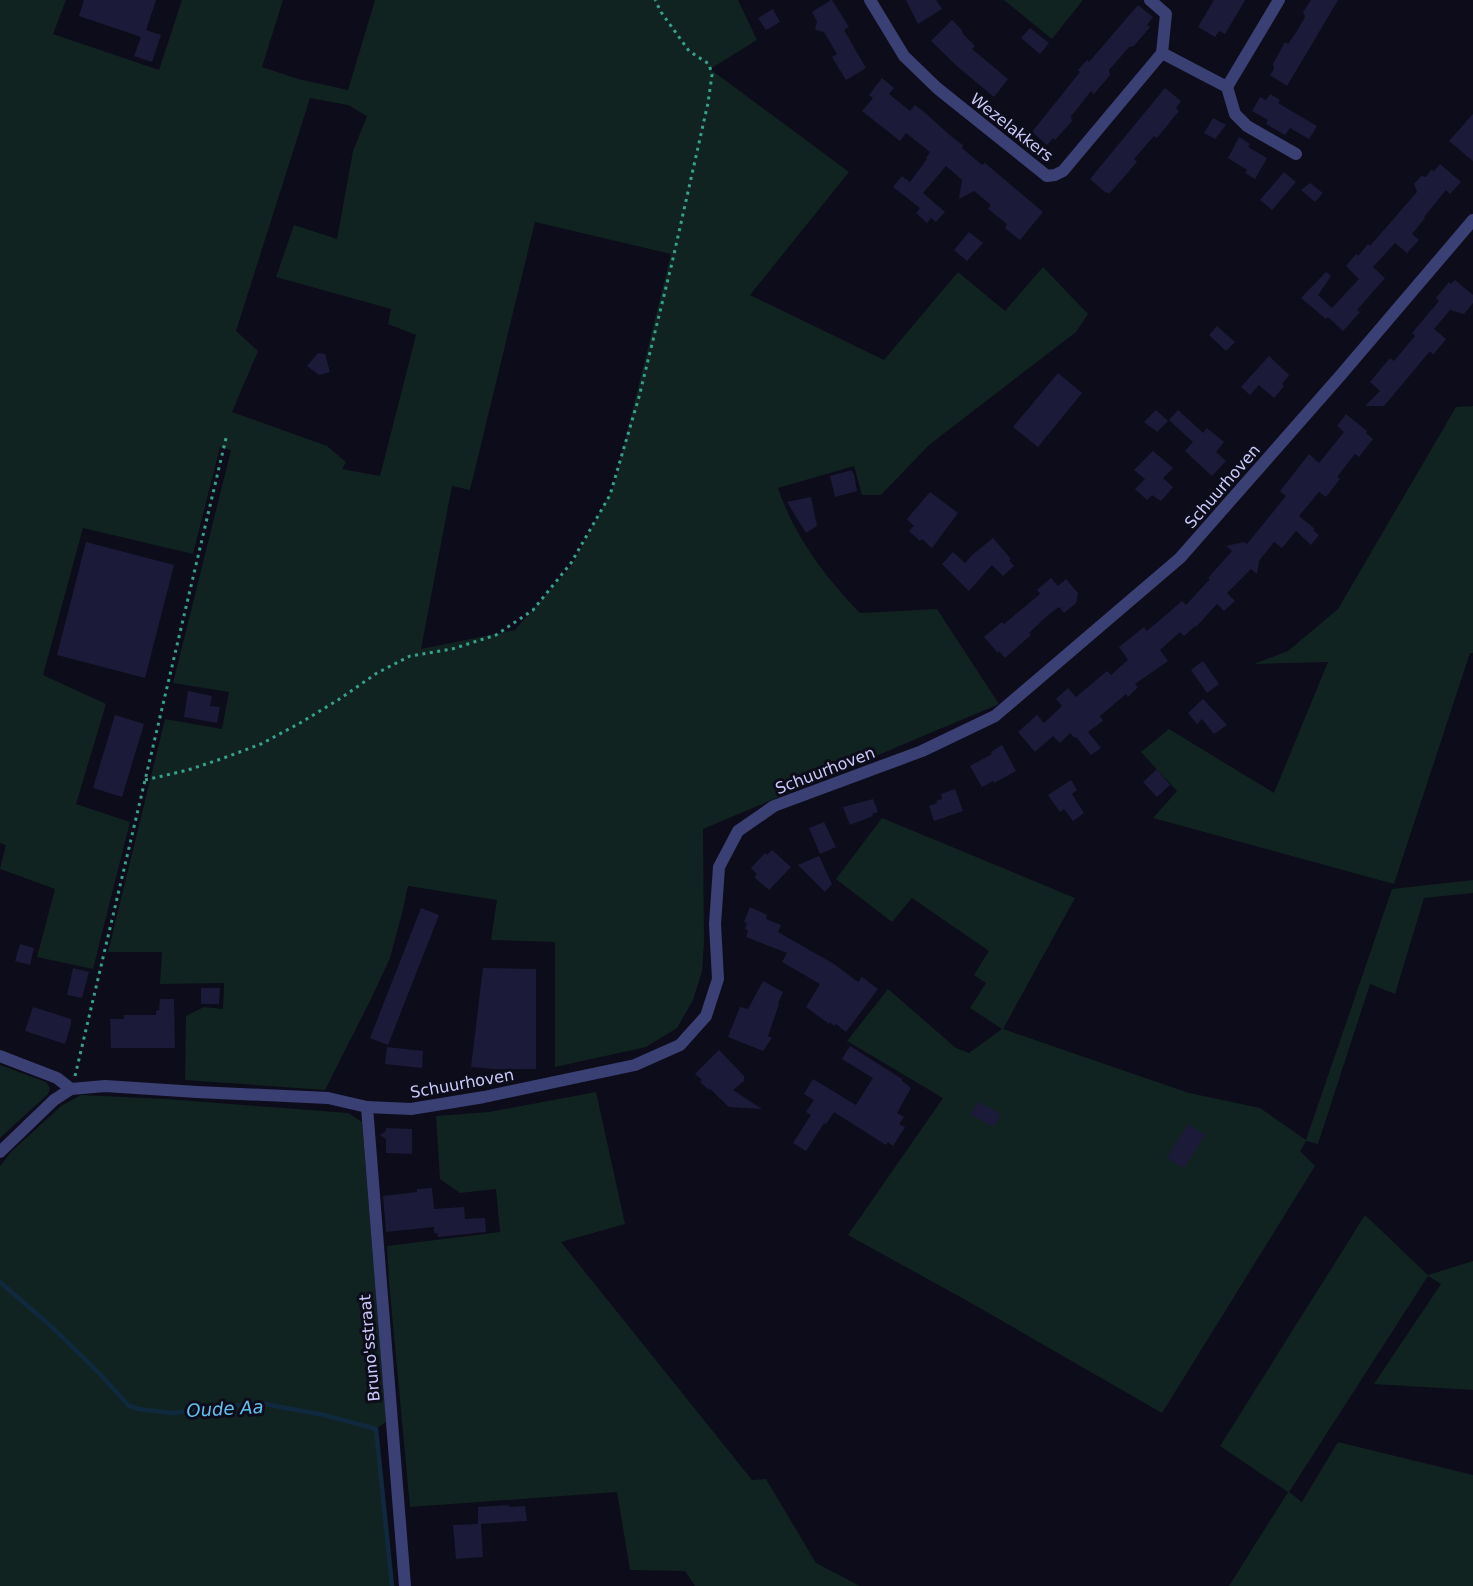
<svg xmlns="http://www.w3.org/2000/svg" width="1473" height="1586" viewBox="0 0 1473 1586" font-family="'DejaVu Sans',sans-serif">
<style>
.green{fill:#102320;fill-rule:evenodd}
.lines{fill:none;stroke-linecap:round;stroke-linejoin:round}
.stream{stroke:#11293e;stroke-width:4.5}
.building{fill:#1c1a39}
.path{stroke:#37a18d;stroke-width:3;stroke-dasharray:3 4.5;stroke-linecap:butt}
.street{stroke:#3b4074;stroke-width:12}
.labels{text-anchor:middle;stroke-width:6;stroke-linejoin:round;paint-order:stroke}
.street-label{font-size:16px;fill:#cacafa;stroke:#0d0c1a}
.water-label{font-size:18px;font-style:italic;fill:#62c0f0;stroke:#0d0c1a}
</style>
<rect width="100%" height="100%" fill="#0d0c1a"/>
<g class="green">
<path d="M0,0H66L53,34L159,70L182,0H283L262,67L298,79L348,90L375,0H738L757,40L710,69L849,172L750,295L884,360L958,272L1005,311L1043,267L1088,314L1076,332L929,445L881,495H862L854,466L778,488C794,536 826,578 860,613L937,609L999,704L703,829L704,942L702,971L693,1000L677,1028L646,1047L555,1067V942L491,940L497,900L408,886L402,913L390,958L371,999L325,1090L185,1080L186,1016L204,1007L223,1009L224,983L160,984L162,952H108L165,719L222,729L229,692L173,683L231,450L220,447L193,554L83,528L43,675L106,704L76,804L130,822L93,969L37,957L55,889L0,869L6,845L0,843ZM310,98L348,105L367,116L353,151L337,239L294,225L276,277L391,309L388,324L416,335L380,476L342,469L346,462L327,446L232,412L258,351L236,331ZM535,222L671,254L614,486L571,566L515,630L421,649L452,486L470,490Z"/>
<polygon points="1004,0 1083,0 1052,39"/>
<polygon points="1473,406 1473,653 1470,653 1394,884 1153,818 1177,791 1141,752 1169,729 1274,793 1328,662 1254,664 1288,651 1338,609 1456,407"/>
<polygon points="882,818 1075,898 1003,1029 1189,1093 1260,1108 1306,1140 1392,889 1473,880 1473,893 1424,898 1395,994 1370,984 1318,1144 1306,1141 1300,1151 1315,1166 1162,1413 971,1303 848,1235 943,1098 847,1041 888,989 956,1048 969,1053 1002,1029 970,1008 986,983 974,975 989,951 912,898 892,922 836,879"/>
<polygon points="0,1065 46,1082 50,1088 48,1094 0,1138"/>
<polygon points="596,1092 625,1224 561,1242 752,1480 766,1479 816,1563 860,1586 695,1586 685,1571 630,1570 617,1492 410,1507 389,1282 387,1246 500,1232 496,1189 460,1193 440,1179 436,1116 489,1112"/>
<polygon points="81,1095 166,1099 348,1113 362,1122 386,1422 376,1429 392,1586 0,1586 0,1166 11,1152 61,1106"/>
<polygon points="1365,1215 1428,1275 1473,1261 1473,1390 1374,1384 1441,1284 1428,1276 1289,1492 1302,1502 1338,1442 1473,1475 1473,1586 1229,1586 1288,1492 1220,1446"/>
</g>
<g class="lines">
<polyline class="stream" points="0,1282 53,1328 100,1374 129,1406 139,1409 172,1413 259,1403 324,1415 376,1429 392,1586"/>
</g>
<g class="building">
<polygon points="84,0 156,0 146,30 161,35 152,62 134,56 141,37 79,16"/>
<polygon points="831,0 832,0 849,27 844,30 866,68 846,80 832,57 837,54 824,32 815,30 817,21 812,12"/>
<polygon points="906,0 936,0 942,9 918,24"/>
<polygon points="1214,0 1245,0 1225,34 1219,31 1215,37 1198,27"/>
<polygon points="1311,0 1338,0 1287,86 1270,75 1274,69 1273,64 1285,42 1288,44 1297,31 1305,17 1303,12"/>
<polygon points="1138,5 1153,17 1147,25 1150,27 1134,46 1129,47 1109,70 1110,75 1094,94 1091,91 1076,110 1071,116 1072,121 1055,140 1053,138 1047,145 1032,132 1080,72 1078,70 1087,60 1089,62"/>
<polygon points="773,9 780,22 766,30 758,18"/>
<polygon points="952,20 962,30 963,34 975,46 972,49 1008,79 994,97 958,67 931,41"/>
<polygon points="1030,28 1049,43 1040,54 1021,38"/>
<polygon points="882,78 894,88 889,94 910,111 915,105 923,111 953,138 963,145 962,148 982,165 985,163 1043,212 1020,240 1005,228 1007,224 988,209 991,205 974,191 959,199 962,180 946,166 923,193 945,212 936,222 931,218 927,223 916,213 920,208 893,187 902,176 910,182 927,159 926,158 930,152 906,133 900,141 862,111 873,98 869,95"/>
<polygon points="1165,88 1181,101 1176,108 1179,111 1157,138 1154,136 1134,159 1137,162 1109,194 1107,192 1106,193 1090,179"/>
<polygon points="1270,94 1280,100 1278,103 1317,126 1309,139 1290,128 1285,135 1266,124 1268,120 1252,111 1260,97 1266,100"/>
<polygon points="1473,114 1473,161 1449,141"/>
<polygon points="1213,118 1226,125 1215,139 1204,133"/>
<polygon points="1239,137 1250,144 1248,147 1267,158 1255,179 1245,173 1247,170 1228,158"/>
<polygon points="1440,164 1461,182 1450,194 1446,190 1424,217 1425,218 1412,234 1419,240 1407,253 1395,243 1373,267 1385,278 1357,310 1360,312 1343,331 1328,317 1326,319 1301,298 1326,272 1331,276 1318,295 1332,308 1359,279 1346,266 1356,254 1358,256 1368,244 1370,246 1417,192 1414,184 1421,176 1426,177 1431,170 1434,171"/>
<polygon points="1284,172 1296,182 1272,210 1260,200"/>
<polygon points="1310,183 1323,193 1315,202 1301,190"/>
<polygon points="969,232 983,243 967,261 954,250"/>
<polygon points="1455,280 1473,295 1473,303 1464,314 1450,310 1434,329 1446,339 1433,355 1430,351 1384,406 1365,406 1380,391 1370,382 1390,358 1394,361 1415,336 1412,333 1439,301 1436,298 1449,282 1451,284"/>
<polygon points="1217,326 1235,342 1226,351 1209,335"/>
<polygon points="318,353 325,354 330,372 319,375 307,366"/>
<polygon points="1269,356 1289,375 1282,384 1284,386 1274,398 1259,385 1250,395 1241,387"/>
<polygon points="1058,373 1082,393 1038,447 1013,427"/>
<polygon points="1156,410 1168,421 1157,432 1144,422"/>
<polygon points="1178,410 1203,433 1207,428 1224,442 1216,452 1226,461 1212,476 1185,451 1193,442 1169,420"/>
<polygon points="1346,414 1367,431 1366,433 1373,439 1359,457 1355,454 1337,477 1340,479 1326,497 1319,492 1299,516 1315,529 1313,530 1319,535 1311,545 1296,531 1282,548 1274,542 1259,561 1257,574 1251,569 1227,593 1235,601 1224,611 1217,604 1196,627 1195,626 1184,636 1180,632 1160,650 1168,661 1135,684 1138,687 1128,697 1126,694 1100,716 1103,721 1088,732 1101,748 1091,755 1076,737 1075,738 1070,733 1060,743 1053,736 1035,752 1018,732 1037,715 1044,723 1062,706 1056,699 1068,688 1076,697 1107,671 1111,675 1128,660 1119,647 1144,627 1147,631 1182,601 1186,605 1210,579 1208,578 1232,551 1226,546 1244,542 1247,544 1286,496 1280,491 1309,454 1319,463 1344,432 1337,426"/>
<polygon points="1153,451 1173,468 1163,478 1173,487 1161,501 1152,495 1147,500 1135,489 1145,479 1134,470"/>
<polygon points="852,470 853,474 854,474 857,491 835,497 830,476"/>
<polygon points="930,492 958,513 932,548 922,539 920,541 909,531 914,526 907,519"/>
<polygon points="811,497 817,526 806,533 787,502"/>
<polygon points="993,538 1011,559 1009,560 1014,566 1003,576 992,565 969,591 942,564 953,552 965,563 972,555"/>
<polygon points="86,542 174,565 145,678 57,655"/>
<polygon points="1051,578 1058,586 1066,579 1078,593 1076,603 1064,613 1059,607 1048,615 1029,633 1031,635 1005,658 999,651 998,653 984,637 1002,622 1004,624 1040,594 1037,590"/>
<polygon points="1203,661 1219,684 1207,693 1191,670"/>
<polygon points="188,691 212,696 210,706 220,707 217,723 184,717"/>
<polygon points="1203,699 1227,725 1214,734 1202,719 1197,724 1188,713"/>
<polygon points="115,715 144,724 122,797 93,788"/>
<polygon points="1002,745 1016,771 994,783 993,781 982,787 970,766 992,754 991,752"/>
<polygon points="1157,769 1170,785 1157,797 1143,782"/>
<polygon points="1071,780 1077,790 1072,794 1084,813 1073,821 1064,809 1060,812 1048,795"/>
<polygon points="955,789 963,811 934,821 929,806 937,803 936,801 942,799 941,794"/>
<polygon points="873,799 878,812 872,814 873,816 850,825 843,807"/>
<polygon points="824,822 836,847 820,854 809,828"/>
<polygon points="772,850 791,867 769,890 754,877 757,874 751,868 765,853 767,855"/>
<polygon points="819,856 832,884 825,892 798,865"/>
<polygon points="750,907 767,915 766,919 781,925 778,932 834,964 858,982 862,977 878,989 846,1032 836,1024 834,1026 830,1022 829,1024 806,1007 820,984 782,962 787,953 746,937 748,930 745,929 747,923 744,922"/>
<polygon points="421,908 439,915 388,1045 370,1038"/>
<polygon points="20,944 34,948 30,965 15,961"/>
<polygon points="73,968 89,972 82,998 67,995"/>
<polygon points="483,968 536,969 536,1069 494,1069 471,1067"/>
<polygon points="763,981 783,992 778,1003 779,1004 768,1036 772,1038 763,1051 728,1037 740,1007 748,1009"/>
<polygon points="201,988 220,988 219,1004 201,1004"/>
<polygon points="160,999 174,999 175,1048 111,1048 110,1019 124,1019 124,1015 156,1015 156,1011 159,1010"/>
<polygon points="33,1007 71,1019 71,1024 65,1044 25,1031"/>
<polygon points="850,1046 902,1079 902,1081 911,1088 897,1113 904,1117 899,1124 905,1127 893,1146 888,1142 886,1145 834,1112 826,1124 824,1123 806,1151 793,1143 811,1115 806,1112 814,1100 804,1094 813,1079 856,1105 873,1078 842,1059"/>
<polygon points="387,1047 423,1051 422,1068 385,1064"/>
<polygon points="719,1050 744,1076 744,1081 733,1090 762,1109 729,1107 710,1089 709,1090 700,1082 702,1080 695,1074"/>
<polygon points="977,1102 1001,1114 994,1127 971,1115"/>
<polygon points="1188,1124 1205,1135 1184,1168 1167,1158"/>
<polygon points="386,1128 412,1129 412,1154 386,1153 386,1139 380,1135 386,1131"/>
<polygon points="432,1188 434,1209 464,1207 465,1219 485,1218 486,1232 438,1237 437,1233 434,1233 434,1227 386,1232 383,1196 417,1192 417,1189"/>
<polygon points="509,1505 509,1507 525,1506 527,1521 481,1524 483,1557 456,1559 453,1525 478,1524 478,1507"/>
</g>
<g class="lines">
<g class="path">
<polyline points="145,780 188,770 221,759 261,744 300,723 338,700 377,673 410,656 452,649 496,635 533,610 571,563 610,495 639,397 672,263 708,103 712,75 709,64 689,51 661,12 655,0"/>
<polyline points="75,1076 227,434"/>
</g>
<g class="street">
<polyline points="870,0 904,56 937,88 1047,176 1055,175 1063,171 1162,53 1227,87 1279,0"/>
<polyline points="1150,0 1166,14 1162,53"/>
<polyline points="1227,87 1235,114 1247,126 1296,154"/>
<polyline points="0,1056 57,1078 71,1089"/>
<polyline points="367,1107 405,1586"/>
<polyline points="0,1152 54,1100 71,1089 105,1086 197,1092 328,1098 367,1107 411,1109 484,1097 635,1065 680,1045 706,1016 718,979 715,924 719,867 738,831 774,806 922,751 995,716 1180,558 1340,376 1473,220"/>
</g>
</g>
<g class="labels">
<g class="street-label">
<text transform="translate(1012 127) rotate(38)" y="6">Wezelakkers</text>
<text transform="translate(1222 486) rotate(-49)" y="6">Schuurhoven</text>
<text transform="translate(825 770) rotate(-21)" y="6">Schuurhoven</text>
<text transform="translate(462 1083) rotate(-10)" y="6">Schuurhoven</text>
<text transform="translate(369 1348) rotate(-95)" y="6">Bruno'sstraat</text>
</g>
<g class="water-label">
<text transform="translate(225 1409) rotate(-3)" y="6">Oude Aa</text>
</g>
</g>
</svg>
